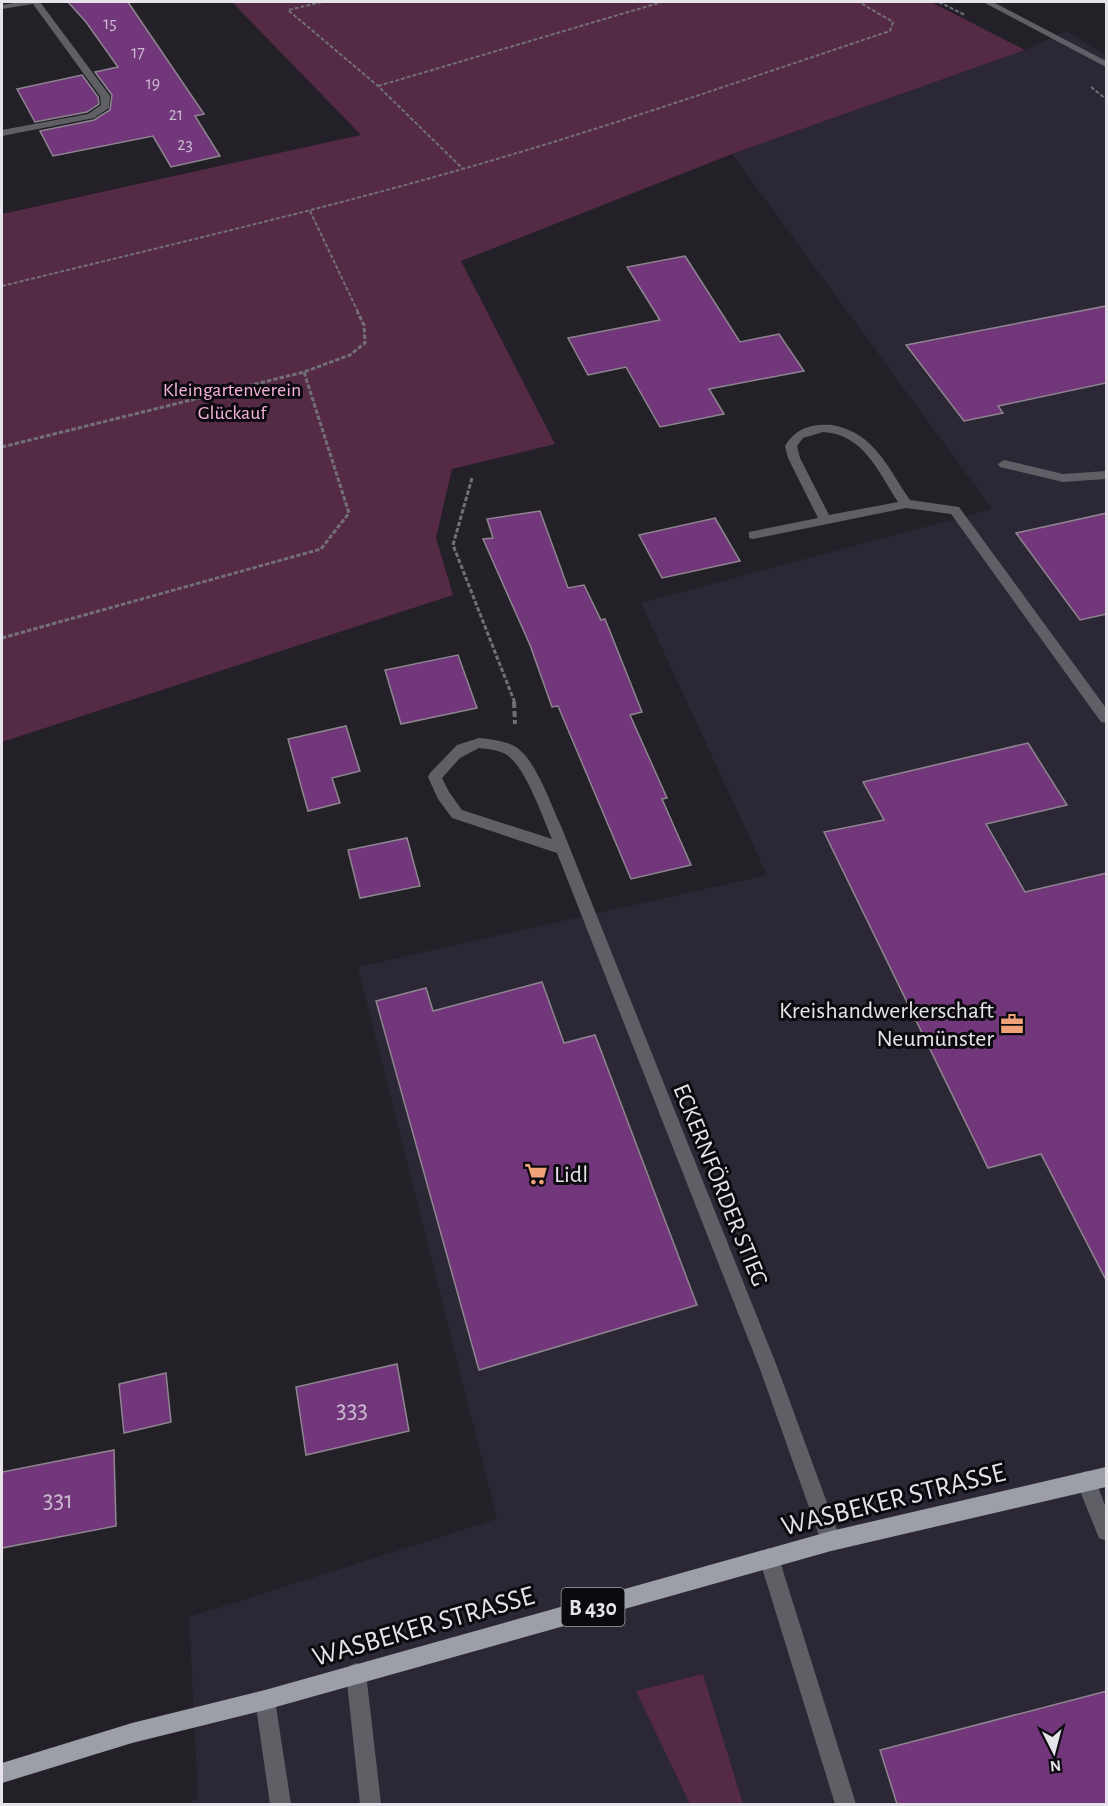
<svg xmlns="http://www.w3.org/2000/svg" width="1108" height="1806" viewBox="0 0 1108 1806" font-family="'Alegreya Sans',sans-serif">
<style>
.built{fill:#2c2735}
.green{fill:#552a45}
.building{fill:#71377a;stroke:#8e868f;stroke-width:1.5}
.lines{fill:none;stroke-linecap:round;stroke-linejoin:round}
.path-far2{stroke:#726f76;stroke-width:2;stroke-dasharray:4 2;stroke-linecap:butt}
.path-far1{stroke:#726f76;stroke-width:3;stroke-dasharray:4.5 2;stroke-linecap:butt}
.path{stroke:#726f76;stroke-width:4;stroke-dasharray:6 3;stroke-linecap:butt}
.minor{fill:#5f6065;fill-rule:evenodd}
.major{fill:#9d9fa8;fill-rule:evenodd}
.labels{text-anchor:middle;stroke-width:6;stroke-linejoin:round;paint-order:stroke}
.far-number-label{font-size:18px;fill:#c9b9ce}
.far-park-label{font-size:20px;fill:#f5b2d8;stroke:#0c0a0e}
.shield{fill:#0c0a0e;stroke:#a5a3a8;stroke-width:1.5}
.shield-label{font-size:22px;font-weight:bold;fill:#e6e4ea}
.poi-label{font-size:24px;fill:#e6e4ea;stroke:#0c0a0e;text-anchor:end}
.street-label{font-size:24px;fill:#e6e4ea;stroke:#0c0a0e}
.near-number-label{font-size:26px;fill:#c9b9ce}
.near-street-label{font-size:28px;fill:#e6e4ea;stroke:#0c0a0e}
</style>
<rect width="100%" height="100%" fill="#232028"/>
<polygon class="built" points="1066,31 1106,55 1106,1804 183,1804 198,1799 189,1617 497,1519 358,967 767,875 641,603 992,509 732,154 1025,50"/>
<g class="green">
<polygon points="232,2 931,2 1025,50 732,154 461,261 555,444 452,469 436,538 453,595 2,742 2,214 361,135"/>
<polygon points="703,1674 743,1804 690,1804 636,1691"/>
</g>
<g class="building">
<polygon points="68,2 128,2 204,114 195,116 220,156 171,167 153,136 53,156 40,131 94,120 110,110 112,95 95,72 118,67 86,22"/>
<polygon points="82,75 98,97 99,104 87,112 35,122 17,89"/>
<polygon points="685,256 740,342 779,334 804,371 709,389 724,414 660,427 626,367 588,375 568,338 660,320 627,267"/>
<polygon points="1106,306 1106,383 998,406 1003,413 964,421 906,345"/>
<polygon points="540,511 568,588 584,585 601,620 605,619 642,712 630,715 667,798 662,799 691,865 631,879 558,706 552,707 530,645 483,539 493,538 487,519"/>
<polygon points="1107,513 1107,614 1080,620 1016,533"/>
<polygon points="715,518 740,561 662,578 639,535"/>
<polygon points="458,655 477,708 401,724 385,670"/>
<polygon points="346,726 360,771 332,778 340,803 308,811 288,739"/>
<polygon points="1028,743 1067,805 986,824 1025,892 1107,873 1107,1282 1041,1154 988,1168 824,832 884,820 863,782"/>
<polygon points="407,838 420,886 360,898 348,850"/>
<polygon points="542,982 564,1043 595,1035 697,1305 479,1370 376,1001 426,988 433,1011"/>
<polygon points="397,1364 409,1431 306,1455 296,1387"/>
<polygon points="166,1373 171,1422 124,1433 119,1384"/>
<polygon points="114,1450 116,1526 2,1548 2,1472"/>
<polygon points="1107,1691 1107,1804 897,1804 880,1750"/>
</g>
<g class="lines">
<g class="path-far2">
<polyline points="322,2 288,10 378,86 463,169"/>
<polyline points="939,2 965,15"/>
<polyline points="378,86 662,2"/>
<polyline points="1091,87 1106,99"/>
<polyline points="310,211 358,312"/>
<path d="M2,286C157,248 312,212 466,168C609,127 749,78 890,31L893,22L859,2"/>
</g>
<g class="path-far1">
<polyline points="2,447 304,372 350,355 365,343 364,325 357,311"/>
<polyline points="472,478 453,545 515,703"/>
<polyline points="2,638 321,549 349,513 304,372"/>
</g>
<polyline class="path" points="514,702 515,724"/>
<g class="minor">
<polygon points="19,2 40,2 110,96 109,108 94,118 2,136 2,130 88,114 101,105 100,96 33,4 2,9 2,5"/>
<polygon points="983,2 993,2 1106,61 1106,67"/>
<path d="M832,425C875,433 887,467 910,500L959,507L1106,708V723L1101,722L951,514L906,508L753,539L749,538V532L818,518L788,458L785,446C796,428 811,424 832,425ZM823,432C863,434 878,471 898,502L829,515L800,458L797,446L803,438Z"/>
<polygon points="1004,460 1063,474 1106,471 1106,479 1063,482 1000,467 998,464"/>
<path d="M479,738C490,739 506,741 516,747C536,760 551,805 561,826L778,1369L841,1541L838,1548L831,1551L824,1548L821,1541L760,1369L557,853L452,818L438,799L428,777L430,773L457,745ZM479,748C488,749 499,750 507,755C526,768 543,818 552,839L462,810L449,792L442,778L460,758Z"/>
<polygon points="1086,1471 1093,1474 1106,1508 1106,1541 1099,1538 1076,1481 1079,1474"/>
<polygon points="769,1548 776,1551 779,1558 856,1804 835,1804 759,1558 762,1551"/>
<polygon points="356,1663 363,1666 366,1673 381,1804 360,1804 346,1673 349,1666"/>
<polygon points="265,1690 272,1693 275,1700 291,1804 270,1804 255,1700 258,1693"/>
</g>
<polygon class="major" points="1106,1467 1106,1487 831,1551 265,1710 132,1743 2,1783 2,1763 132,1723 265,1690 831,1531"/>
</g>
<defs>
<g id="office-bare" transform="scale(1.8)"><path d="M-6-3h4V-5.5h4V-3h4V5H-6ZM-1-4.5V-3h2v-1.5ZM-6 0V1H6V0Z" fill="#f0a279" stroke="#0c0a0e" stroke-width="2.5" paint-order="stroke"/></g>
<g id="supermarket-bare" transform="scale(1.8)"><path d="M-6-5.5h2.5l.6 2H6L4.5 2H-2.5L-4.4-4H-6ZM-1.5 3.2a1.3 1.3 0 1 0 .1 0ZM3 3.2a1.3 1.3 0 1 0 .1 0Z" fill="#f0a279" stroke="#0c0a0e" stroke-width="2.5" paint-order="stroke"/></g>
</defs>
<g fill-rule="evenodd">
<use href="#office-bare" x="1012" y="1024"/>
<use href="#supermarket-bare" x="536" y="1174"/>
</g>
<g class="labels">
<g class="far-number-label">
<text x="110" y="29">15</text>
<text x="138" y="58">17</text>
<text x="153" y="89">19</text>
<text x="176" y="120">21</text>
<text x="185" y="150">23</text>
</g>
<g class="far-park-label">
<text x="232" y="396">Kleingartenverein<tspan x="232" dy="23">Glückauf</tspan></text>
</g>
<rect class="shield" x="561.5" y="1588" width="63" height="38" rx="4.5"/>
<g class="shield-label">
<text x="593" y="1615">B 430</text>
</g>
<g class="poi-label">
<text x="994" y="1018">Kreishandwerkerschaft<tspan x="994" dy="28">Neumünster</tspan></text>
<text x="554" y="1182" text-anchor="start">Lidl</text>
</g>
<g class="street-label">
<text transform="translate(721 1185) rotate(68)" y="8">ECKERNFÖRDER STIEG</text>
</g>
<g class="near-number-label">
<text x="352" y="1418">333</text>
<text x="58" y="1508">331</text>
</g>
<g class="near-street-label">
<text transform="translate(893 1498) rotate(-14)" y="10">WASBEKER STRASSE</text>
<text transform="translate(423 1625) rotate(-16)" y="10">WASBEKER STRASSE</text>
</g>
</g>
<rect width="1108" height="1806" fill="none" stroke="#e6e4ea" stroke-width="6"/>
<g transform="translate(1054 1752) rotate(174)" stroke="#0c0a0e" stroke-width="4.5" paint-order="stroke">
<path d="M0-4.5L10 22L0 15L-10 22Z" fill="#e6e4ea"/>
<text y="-9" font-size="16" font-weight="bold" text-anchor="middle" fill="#e6e4ea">N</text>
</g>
</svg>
